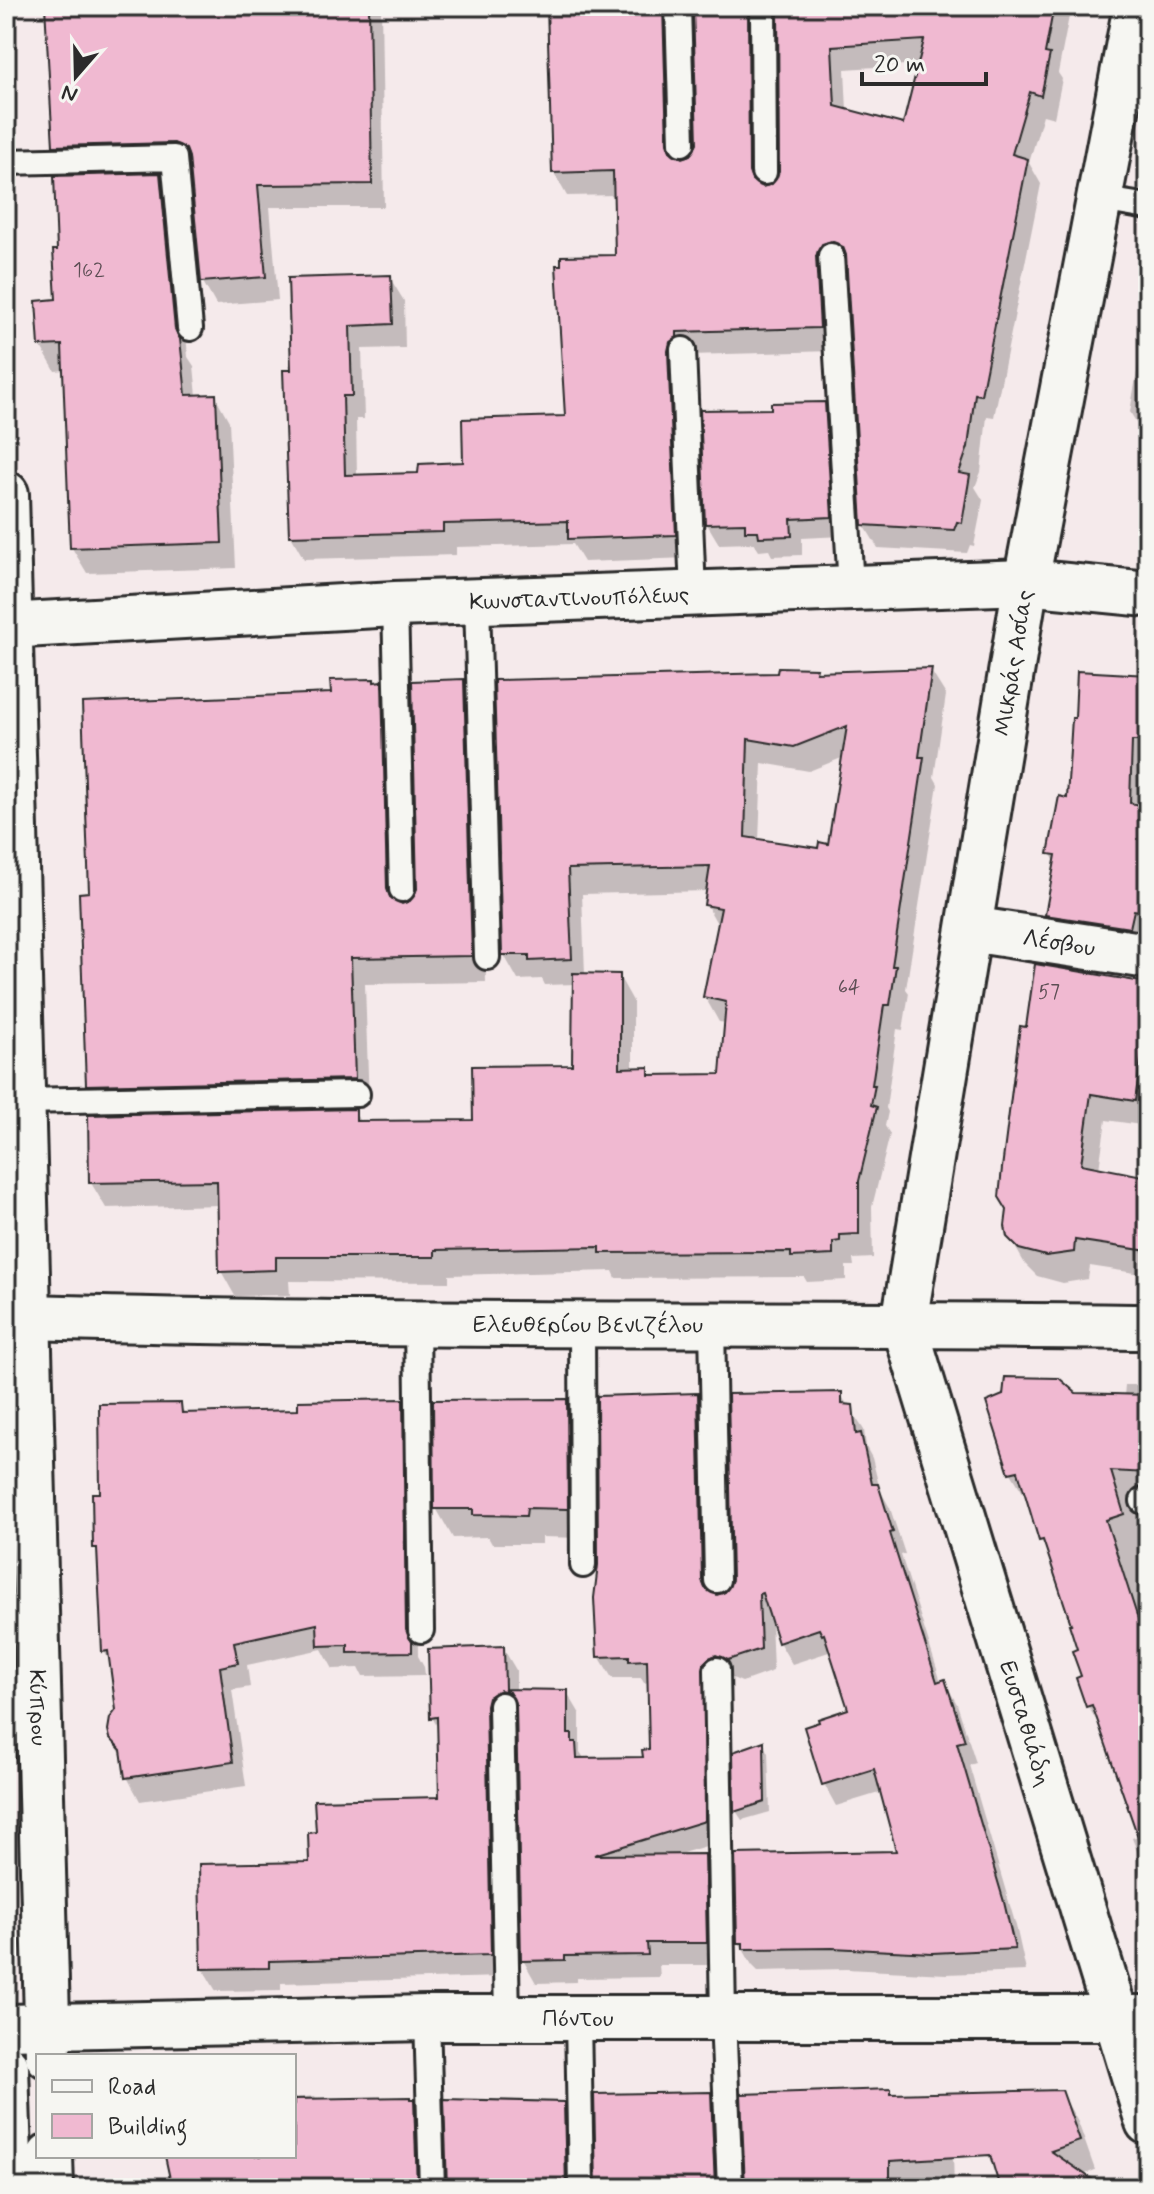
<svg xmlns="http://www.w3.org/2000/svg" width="1154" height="2194" viewBox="0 0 1154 2194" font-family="Mynerve,sans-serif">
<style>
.shadow{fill:#0003;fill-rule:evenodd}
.building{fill:#f0b9d1;stroke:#2b2b2b;stroke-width:2;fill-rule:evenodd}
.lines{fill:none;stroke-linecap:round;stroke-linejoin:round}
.service-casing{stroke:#2b2b2b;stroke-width:30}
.minor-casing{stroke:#2b2b2b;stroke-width:50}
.secondary-casing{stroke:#2b2b2b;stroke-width:50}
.service{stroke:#f6f6f2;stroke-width:24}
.minor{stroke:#f6f6f2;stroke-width:44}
.secondary{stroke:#f6f6f2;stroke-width:44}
.labels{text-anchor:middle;stroke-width:7;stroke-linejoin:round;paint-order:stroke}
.number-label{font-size:20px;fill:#5c4e54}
.street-label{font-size:24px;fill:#2b2b2b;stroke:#f6f6f2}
</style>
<rect width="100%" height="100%" fill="#f5eaeb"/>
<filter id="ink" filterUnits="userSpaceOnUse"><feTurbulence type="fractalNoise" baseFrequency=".0125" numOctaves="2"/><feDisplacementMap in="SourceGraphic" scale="16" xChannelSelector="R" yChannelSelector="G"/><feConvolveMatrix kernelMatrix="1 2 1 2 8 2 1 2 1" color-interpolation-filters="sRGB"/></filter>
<g filter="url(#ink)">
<g class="shadow">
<polygon points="46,6 381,6 384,207 270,207 278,300 216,305 203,282 192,167 68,168 55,145"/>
<path d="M549,6H1071L1058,73L1062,79L1054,118L1043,115L1029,163L1041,184L994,417L987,416L981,472L975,487L983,500L974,546L970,545L967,553L878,548L864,525L849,266L845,264L835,267L833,351L689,355L688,558L584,562L573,544L456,547V555L304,559L291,536L293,372L390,278L404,301L405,348L362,349L364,419H356L357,476L420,475L465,464L567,418L617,257L616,195L567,196L554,173ZM691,14L695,15L699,143L696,152L684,160L679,159L675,31L678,22ZM776,14L780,15L781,172L778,181L765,189L761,188L760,31L763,22ZM920,64L904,127L847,111L845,69Z"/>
<polygon points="159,175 174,200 188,357 194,366 197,396 215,396 229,421 236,568 87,573 72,548 65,370 55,371 40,345 58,301"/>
<polygon points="1148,309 1148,436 1144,435 1130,412"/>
<polygon points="824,404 835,424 842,536 802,538 802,555 772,556 769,550 759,551 754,543 719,544 707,524 773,411"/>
<path d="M816,670L818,674L931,671L946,695L934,777L938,784L906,989L909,993L903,1030L897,1029L886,1108L888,1112L885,1126L890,1134L872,1207L873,1258L853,1259L854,1266H846V1280L807,1282L804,1277L616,1278L613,1271L449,1275V1282L289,1281L290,1295L235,1296L221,1271L220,1205L106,1208L91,1183L354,1111L361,1123L475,1122L574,1067L575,984L545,985L542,979L518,980L504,955L496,682L779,675ZM844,757L829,846L820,850L759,841L762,763L809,771ZM708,891L706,904L719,927L705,997L719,1022L727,1023L722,1076L652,1077L648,1070H633V1001L619,976L585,975L582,894Z"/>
<polygon points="1148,676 1148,943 1063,942 1047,915 1057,865 1050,853 1069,800"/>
<polygon points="463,681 478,708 486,982 365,984 369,1105 103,1111 88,1084 91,894 333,695 381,683 396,710 401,905 416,898"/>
<polygon points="1148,985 1148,1126 1106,1120 1099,1169 1144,1178 1148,1149 1148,1275 1090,1266 1088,1279 1063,1283 1037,1276 1025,1264 1009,1236"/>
<polygon points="1125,1385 1148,1385 1148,1515 1144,1518 1148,1517 1148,1895 1137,1868 1142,1864 1132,1838 1142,1835 1102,1730 1088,1706 1073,1625 1050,1556 1041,1540 1028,1496 1025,1496 1011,1473 988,1404 1075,1395 1124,1396"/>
<polygon points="697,1395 710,1417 714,1596 727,1594 841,1395 864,1430 866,1447 872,1458 880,1490 890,1508 905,1554 901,1555 941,1682 944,1681 957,1704 976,1763 969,1765 1016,1926 1026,1971 946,1974 846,1969 758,1971 752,1965 739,1942 899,1853 882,1792 836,1806 824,1784 851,1710 832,1651 792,1664 779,1642 771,1620 773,1671 742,1682 730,1677 721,1680 716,1843 676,1855 704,1856 717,1879 718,1965 659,1965 660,1977 577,1978 577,1982 536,1983 523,1960 518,1713 513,1712 500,1720 502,1977 281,1983 281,1990 216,1991 203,1969 311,1864 441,1799 439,1730 432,1717 503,1648 516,1670 516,1691 567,1692 580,1714 580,1752 584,1758 645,1759 651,1751 649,1682 644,1683 641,1678 612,1678 599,1656"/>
<polygon points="402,1401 415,1425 418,1656 424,1667 425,1675 363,1676 359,1668 333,1669 322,1649 247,1665 250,1687 232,1690 246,1786 140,1801 127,1777 124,1760 112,1738 118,1711 112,1665 104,1651 100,1556 95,1547 102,1495 180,1405 186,1415 300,1412"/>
<polygon points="566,1401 583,1430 583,1538 542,1537 542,1544 492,1544 488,1537 453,1538 436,1508"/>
<polygon points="763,1744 768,1753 770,1812 742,1820 736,1811"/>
<polygon points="890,2091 892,2096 952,2120 954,2188 747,2188"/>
<polygon points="1061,2092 1078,2122 1095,2170 1083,2175 1095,2188 1003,2188"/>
<polygon points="710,2094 722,2115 725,2188 598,2188"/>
<polygon points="315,2096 317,2100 413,2101 425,2122 427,2188 174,2188 167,2156 294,2156 294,2098"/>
<polygon points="563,2104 575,2125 577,2188 449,2188"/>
</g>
<g class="building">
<polygon points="45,6 369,6 372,184 258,185 266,277 201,282 189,157 186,149 174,143 53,146"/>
<path d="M547,6H663L667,143L670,151L682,158L690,155L697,143L693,6H748L749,172L752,180L763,187L772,184L779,172L778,6H1054L1045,53L1050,54L1041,96L1030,92L1012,154L1028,159L981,395L975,394L968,447L959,473L970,475L962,523L957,522L954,530L862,525L846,255L843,247L831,241L822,244L816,256L820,328L677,332V337L670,342L668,351L676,535L568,539V521L443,524V532L289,536L283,370H291L288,278L391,275L393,324L350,326L352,396H343L345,475L418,473L419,464L463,462L462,419L565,416L556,265H561V256L615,255L613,171L552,173ZM924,40L903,124L835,106L832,46Z"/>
<polygon points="160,173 175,329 180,339 186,395 216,394 222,543 70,548 62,345 39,346 36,301 56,299 53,250 57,250 54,176"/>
<polygon points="825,402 832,517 791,519 792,536 759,537 758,531 745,531 745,523 705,524 700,410 771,409 771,403"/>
<path d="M778,667L817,668L816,672L932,668L919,757H924L892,966H896L890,1005H884L872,1085H875L871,1105L877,1107L859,1181V1234L840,1235V1241L833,1242V1255L791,1257V1252L600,1253V1247L435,1250V1257H276V1270L219,1272L217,1181L89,1183L88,1115L356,1109V1121L473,1120L472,1066L572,1065L573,973L620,974V1068L649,1067V1075L720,1074L726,1002L703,997L721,908L704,905L710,866L568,869L572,959L529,961V955H502L494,680L777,673ZM847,726L828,844L819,842L818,848L745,837L748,739L794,747Z"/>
<polygon points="1077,671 1148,675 1148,741 1132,741 1130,803 1148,807 1148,912 1134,910 1130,928 1045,915 1056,855 1048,854 1059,796 1067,798 1072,718 1075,718"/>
<polygon points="374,679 374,682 382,681 387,889 390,897 402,904 410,901 417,889 412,681 464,679 472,956 351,958 355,1079 86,1085 79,893 89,892 82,703 331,693 330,680"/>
<polygon points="1035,964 1148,983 1148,1045 1143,1045 1135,1101 1091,1094 1081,1164 1148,1177 1148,1251 1075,1240 1074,1252 1046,1256 1019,1249 1007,1237 1005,1226 1007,1210 999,1197 1002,1168 1020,1026 1026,1027"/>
<polygon points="1005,1377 1059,1378 1076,1393 1148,1395 1148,1473 1111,1471 1124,1514 1106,1520 1141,1628 1148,1625 1148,1850 1143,1851 1092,1705 1086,1707 1076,1678 1081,1676 1072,1651 1077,1649 1069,1624 1071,1624 1043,1540 1039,1541 1018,1471 1009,1473 986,1402 1003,1395"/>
<polygon points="842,1392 842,1404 853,1405 856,1434 861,1433 872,1484 878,1484 893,1532 890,1533 937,1682 945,1679 965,1741 957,1743 1004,1902 1015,1949 932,1953 832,1948 743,1949 743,1943 737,1943 735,1854 896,1851 874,1769 822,1785 804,1727 819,1722 818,1719 848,1709 824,1634 822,1635 819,1629 778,1643 762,1593 759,1594 761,1649 728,1660 716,1655 709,1658 704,1663 705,1821 594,1855 705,1854 707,1943 647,1943 648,1955 565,1956 565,1960 521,1961 516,1705 509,1692 500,1690 488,1697 486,1705 491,1955 269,1961 269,1968 201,1969 199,1864 309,1862 308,1833 316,1832 314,1800 439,1797 437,1717 430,1718 428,1649 504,1646 505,1689 568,1690 568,1734 572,1734 572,1742 576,1742 577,1758 643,1757 642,1750 649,1749 647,1660 629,1661 629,1656 597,1657 594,1598 598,1565 597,1396 698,1393 702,1580 705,1588 717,1595 725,1592 732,1580 728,1394"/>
<polygon points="403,1399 406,1630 412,1642 412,1652 348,1653 348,1645 318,1646 317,1624 234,1642 238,1663 220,1667 233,1762 125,1778 121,1750 110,1738 108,1730 110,1718 116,1710 108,1651 102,1652 97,1548 93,1548 92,1493 100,1493 99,1404 181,1403 182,1413 298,1410 298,1401"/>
<polygon points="567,1399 568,1509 527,1508 526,1516 473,1515 473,1509 434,1509 433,1400"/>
<polygon points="764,1741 765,1802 734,1812 733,1752"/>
<polygon points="891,2089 891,2094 1062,2090 1080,2141 1051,2151 1105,2188 1000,2188 990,2155 890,2161 890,2188 745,2188 741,2094"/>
<polygon points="711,2092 715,2188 596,2188 594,2094"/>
<polygon points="410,2097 410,2099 414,2099 417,2188 252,2188 252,2179 206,2188 172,2188 165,2156 294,2156 294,2099"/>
<polygon points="444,2099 564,2102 566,2188 447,2188"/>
</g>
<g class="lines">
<g class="service-casing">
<g id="service">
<polyline points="678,6 682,143"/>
<polyline points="763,6 764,172"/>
<polyline points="6,162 174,158 190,328"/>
<polyline points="1100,199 1148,207"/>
<polyline points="831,256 851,587"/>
<polyline points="683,350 693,593"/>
<polyline points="477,601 487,957"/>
<polyline points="395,604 402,889"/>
<polyline points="23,1101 357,1094"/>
<polyline points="417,1322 421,1630"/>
<polyline points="712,1325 717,1580"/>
<polyline points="582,1326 583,1565"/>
<polyline points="1143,1501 1148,1500"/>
<polyline points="717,1670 723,2017 730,2188"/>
<polyline points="501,1705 507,2018"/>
<polyline points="427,2018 432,2188"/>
<polyline points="578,2018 581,2188"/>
</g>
</g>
<g class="minor-casing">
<g id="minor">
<path id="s1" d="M1136,6L1026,582L904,1323L1148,2122"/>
<path id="s2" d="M6,626L395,604L1026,582L1148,594"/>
<path id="s3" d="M970,929L1148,956"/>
<path id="s4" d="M28,1317C401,1328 775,1322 1148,1327"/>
<path id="s5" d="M6,2027L427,2018H1142"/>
</g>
</g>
<g class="secondary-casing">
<g id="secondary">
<path id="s6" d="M6,494L48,2056"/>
<polyline points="6,2067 10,2188"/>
<polyline points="50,2156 51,2188"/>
</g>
</g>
<use href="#service" class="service"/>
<use href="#minor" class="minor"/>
<use href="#secondary" class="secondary"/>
</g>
</g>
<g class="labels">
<g class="number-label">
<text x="89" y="276">162</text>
<text x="849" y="993">64</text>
<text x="1049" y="998">57</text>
</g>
<g class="street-label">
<text dy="8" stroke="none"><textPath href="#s2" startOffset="574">Κωνσταντινουπόλεως</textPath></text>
<text transform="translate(1013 663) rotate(-81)" y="8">Μικράς Ασίας</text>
<text dy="8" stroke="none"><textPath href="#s3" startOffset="90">Λέσβου</textPath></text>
<text dy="8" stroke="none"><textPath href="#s4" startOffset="560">Ελευθερίου Βενιζέλου</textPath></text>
<text dy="8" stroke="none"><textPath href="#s6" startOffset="1214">Κύπρου</textPath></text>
<text dy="8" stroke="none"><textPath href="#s1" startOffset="1756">Ευσταθιάδη</textPath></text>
<text dy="8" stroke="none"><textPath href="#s5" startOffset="572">Πόντου</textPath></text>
</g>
</g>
<rect width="1154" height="2194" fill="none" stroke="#f6f6f2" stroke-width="32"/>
<rect x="16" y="16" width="1122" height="2162" fill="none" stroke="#2b2b2b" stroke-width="3" filter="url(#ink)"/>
<rect x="36" y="2054" width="260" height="104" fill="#f6f6f2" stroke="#a5a5a2" stroke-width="2"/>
<rect x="52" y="2080" width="40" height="12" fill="#f6f6f2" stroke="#a5a5a2" stroke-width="2"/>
<text x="108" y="2094" font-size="24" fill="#2b2b2b">Road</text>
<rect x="52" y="2114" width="40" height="24" fill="#f0b9d1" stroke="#a5a5a2" stroke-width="2"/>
<text x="108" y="2134" font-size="24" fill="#2b2b2b">Building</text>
<g transform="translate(76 76) rotate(200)" stroke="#f6f6f2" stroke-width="6" paint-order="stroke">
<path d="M0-6L14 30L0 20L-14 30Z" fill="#2b2b2b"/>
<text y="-12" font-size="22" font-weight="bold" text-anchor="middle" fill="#2b2b2b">N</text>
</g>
<path d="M862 72v12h124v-12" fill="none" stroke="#2b2b2b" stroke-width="4"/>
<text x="874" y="72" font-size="24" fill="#2b2b2b" stroke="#f6f6f2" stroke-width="6" paint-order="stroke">20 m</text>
</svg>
